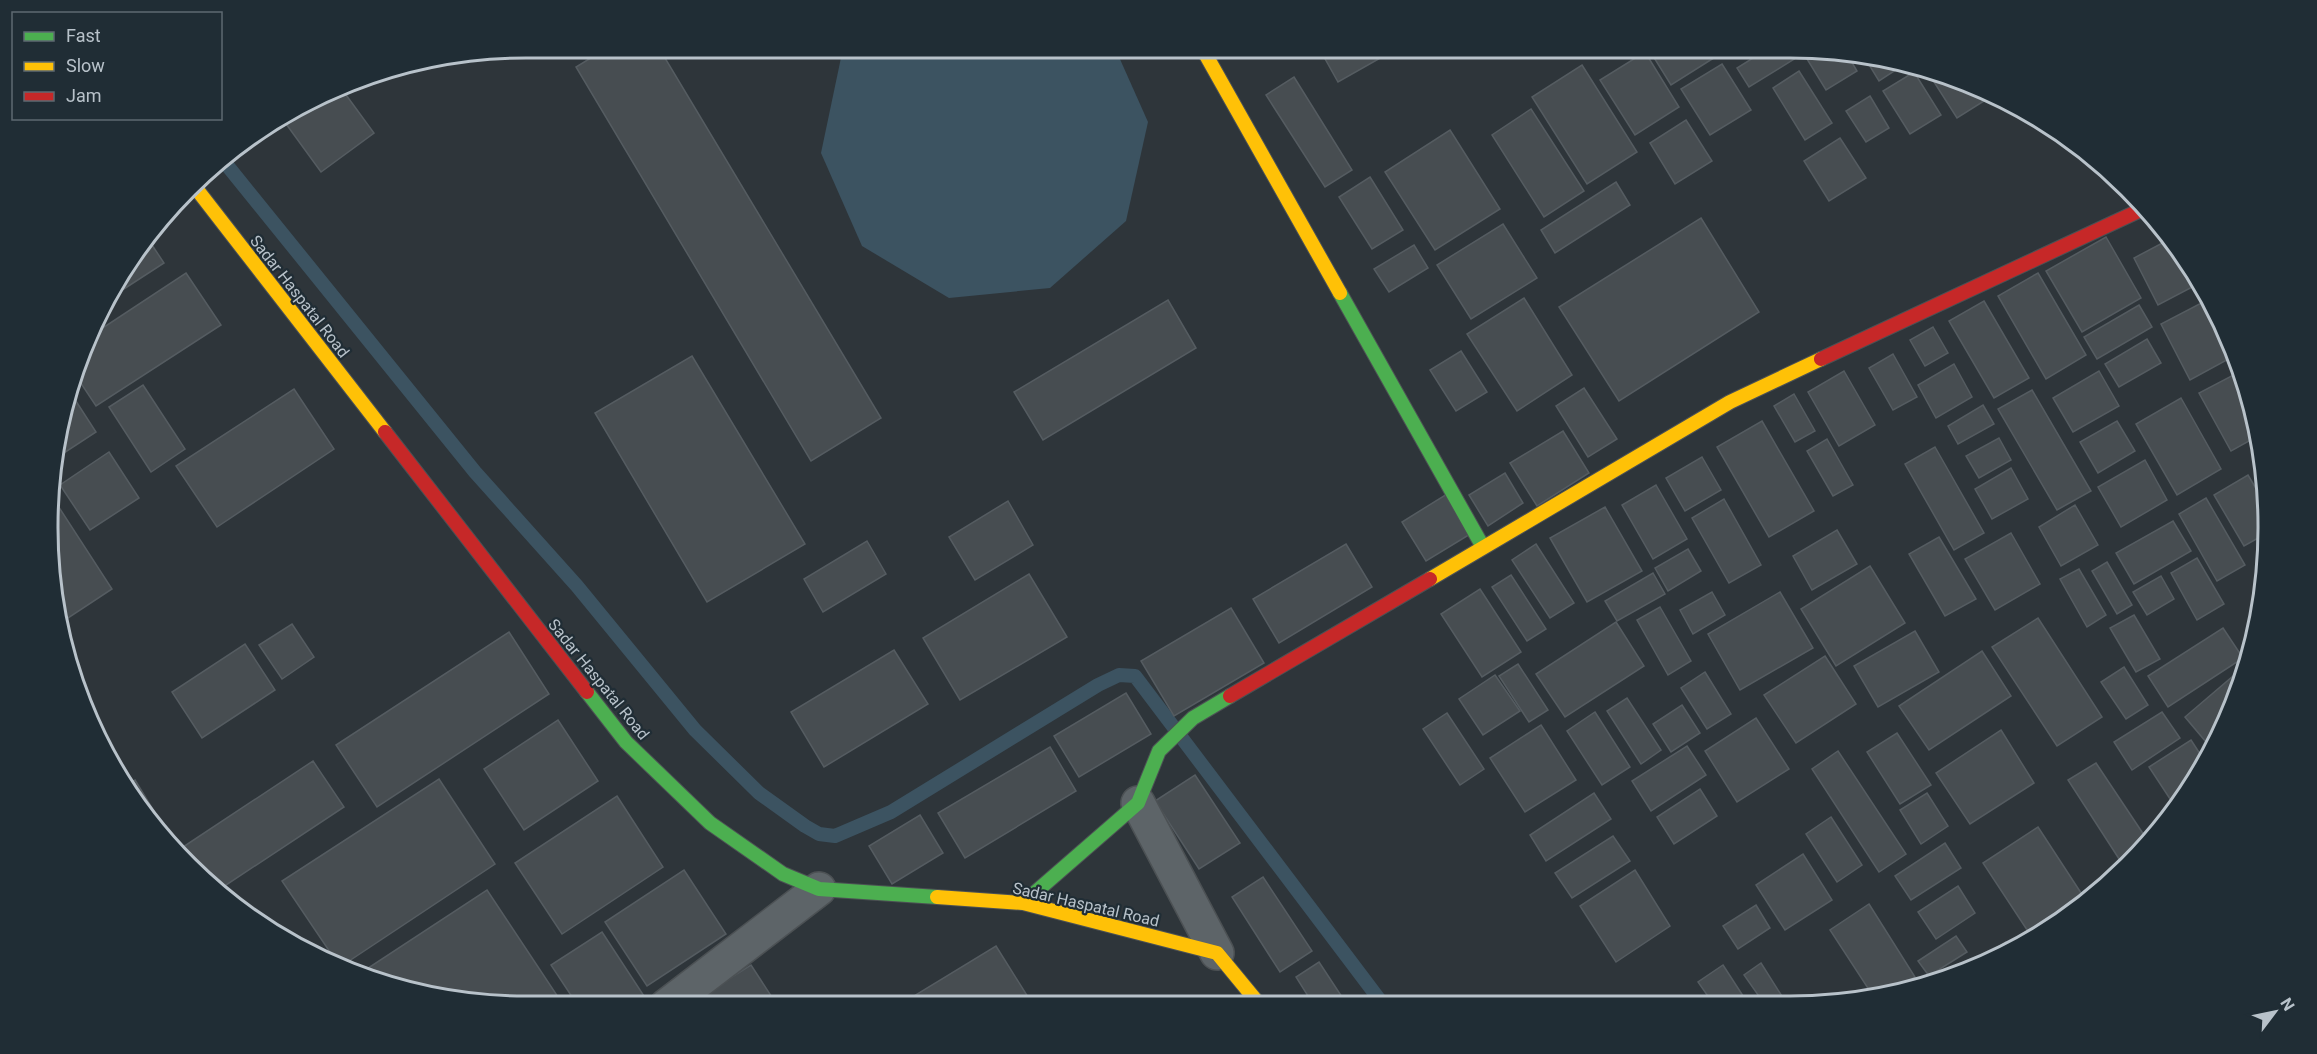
<svg xmlns="http://www.w3.org/2000/svg" width="2317" height="1054" viewBox="0 0 2317 1054" font-family="Roboto,sans-serif">
<style>
.water{fill:#3c5361}
.lines{fill:none;stroke-linecap:round;stroke-linejoin:round}
.stream{stroke:#3c5361;stroke-width:14}
.building{fill:#474d51;stroke:#555c61;stroke-width:1.5}
.street-casing{stroke:#4c5154;stroke-width:36}
.fast-casing{stroke:#4c5154;stroke-width:16}
.slow-casing{stroke:#4c5154;stroke-width:16}
.jam-casing{stroke:#4c5154;stroke-width:16}
.street{stroke:#5d6468;stroke-width:33}
.fast{stroke:#4caf50;stroke-width:14}
.slow{stroke:#ffc107;stroke-width:14}
.jam{stroke:#c62828;stroke-width:14}
.labels{text-anchor:middle;stroke-width:4.5;stroke-linejoin:round;paint-order:stroke}
.street-label{font-size:16px;fill:#b8c2ca;stroke:#202d35}
.rim{fill:none;stroke:#b8c2ca;stroke-width:3}
</style>
<rect width="100%" height="100%" fill="#2e353a"/>
<polygon class="water" points="849,48 1115,48 1148,122 1126,221 1050,288 949,298 862,246 821,153 842,53"/>
<g class="lines">
<polyline class="stream" points="222,159 475,472 577,586 695,730 759,793 805,826 819,834 835,836 891,812 1098,685 1119,675 1135,676 1382,1003"/>
</g>
<g class="building">
<polygon points="607,48 659,48 881,418 811,461 576,67"/>
<polygon points="1319,48 1398,48 1338,82"/>
<polygon points="1648,48 1727,48 1728,49 1671,85"/>
<polygon points="1769,48 1802,49 1804,53 1749,87 1737,68"/>
<polygon points="1820,51 1847,54 1857,71 1826,90 1807,59"/>
<polygon points="1645,52 1679,107 1635,135 1600,80"/>
<polygon points="1863,55 1883,57 1905,64 1879,81"/>
<polygon points="1722,64 1751,110 1710,135 1681,89"/>
<polygon points="1582,65 1637,152 1587,184 1532,97"/>
<polygon points="1799,71 1832,123 1805,140 1773,88"/>
<polygon points="1927,71 1973,84 1992,96 1957,118"/>
<polygon points="1914,72 1941,115 1910,134 1883,91"/>
<polygon points="1294,77 1352,170 1325,187 1266,95"/>
<polygon points="341,88 374,133 321,172 281,117"/>
<polygon points="1870,96 1889,128 1866,142 1846,111"/>
<polygon points="1531,109 1584,191 1544,217 1492,135"/>
<polygon points="1686,120 1712,161 1675,184 1650,143"/>
<polygon points="1450,130 1500,209 1435,250 1385,172"/>
<polygon points="1840,138 1866,178 1829,201 1804,161"/>
<polygon points="1370,177 1403,230 1372,249 1339,197"/>
<polygon points="1616,182 1630,205 1555,253 1541,230"/>
<polygon points="1701,218 1759,312 1619,401 1559,307"/>
<polygon points="1503,224 1537,278 1471,319 1437,265"/>
<polygon points="2106,237 2141,298 2082,332 2046,271"/>
<polygon points="2170,239 2188,261 2200,283 2158,305 2134,258"/>
<polygon points="150,242 164,263 107,300 112,288"/>
<polygon points="1414,245 1428,268 1389,292 1374,269"/>
<polygon points="186,273 221,325 96,406 78,379 95,333"/>
<polygon points="2038,273 2086,355 2046,379 1998,296"/>
<polygon points="1524,298 1572,375 1517,411 1467,334"/>
<polygon points="2209,299 2236,355 2190,380 2161,324"/>
<polygon points="1168,300 1196,348 1043,440 1014,392"/>
<polygon points="1984,301 2029,378 1994,398 1949,321"/>
<polygon points="2139,305 2152,327 2097,359 2084,337"/>
<polygon points="1933,327 1948,353 1925,366 1910,340"/>
<polygon points="2147,339 2161,363 2119,387 2105,364"/>
<polygon points="1461,351 1487,392 1456,411 1430,370"/>
<polygon points="1893,354 1917,397 1893,410 1869,368"/>
<polygon points="692,356 805,544 707,602 595,413"/>
<polygon points="1954,364 1972,397 1936,418 1918,385"/>
<polygon points="1844,371 1875,425 1839,446 1808,392"/>
<polygon points="2099,371 2119,406 2073,432 2053,398"/>
<polygon points="2241,371 2260,435 2231,451 2199,393"/>
<polygon points="143,385 185,449 151,472 109,407"/>
<polygon points="1584,388 1617,439 1588,457 1556,406"/>
<polygon points="294,389 334,449 217,527 176,466"/>
<polygon points="2032,390 2091,491 2057,510 1998,409"/>
<polygon points="1794,394 1815,431 1795,442 1774,406"/>
<polygon points="72,395 96,432 64,453 56,441 57,434"/>
<polygon points="2181,398 2221,469 2177,495 2136,424"/>
<polygon points="1983,405 1994,424 1958,444 1948,426"/>
<polygon points="1762,421 1814,511 1769,537 1717,447"/>
<polygon points="2117,421 2135,451 2098,473 2080,442"/>
<polygon points="1563,431 1589,473 1537,506 1510,463"/>
<polygon points="1999,438 2011,460 1979,478 1966,456"/>
<polygon points="1827,439 1853,485 1833,496 1807,451"/>
<polygon points="1935,447 1984,533 1954,550 1905,464"/>
<polygon points="109,452 139,498 90,530 60,485"/>
<polygon points="1702,457 1721,490 1685,511 1666,478"/>
<polygon points="2145,460 2167,500 2121,527 2098,487"/>
<polygon points="2011,468 2028,499 1992,519 1975,489"/>
<polygon points="1505,473 1523,503 1488,526 1469,495"/>
<polygon points="2248,475 2267,507 2269,527 2269,532 2244,546 2214,495"/>
<polygon points="1656,485 1687,539 1653,559 1622,505"/>
<polygon points="1447,494 1472,533 1426,561 1402,522"/>
<polygon points="51,495 112,589 59,624 48,527"/>
<polygon points="2206,498 2245,565 2217,581 2179,514"/>
<polygon points="1724,499 1761,565 1729,583 1692,518"/>
<polygon points="1008,501 1033,545 975,580 949,537"/>
<polygon points="2075,505 2098,545 2061,566 2039,527"/>
<polygon points="1605,507 1642,571 1587,602 1550,538"/>
<polygon points="2173,521 2191,551 2134,584 2116,553"/>
<polygon points="1837,530 1857,564 1812,590 1793,556"/>
<polygon points="2011,533 2040,584 1995,610 1965,559"/>
<polygon points="1939,537 1976,599 1945,616 1909,554"/>
<polygon points="867,541 886,574 823,612 804,579"/>
<polygon points="1346,544 1372,587 1279,643 1253,599"/>
<polygon points="1536,544 1574,603 1550,618 1512,560"/>
<polygon points="1688,549 1701,571 1668,591 1655,568"/>
<polygon points="2197,558 2224,604 2197,620 2171,573"/>
<polygon points="2107,562 2132,605 2117,614 2092,571"/>
<polygon points="1870,566 1905,623 1836,666 1801,609"/>
<polygon points="2079,569 2106,615 2087,627 2060,579"/>
<polygon points="1653,573 1665,594 1617,621 1605,601"/>
<polygon points="1029,574 1067,637 960,700 923,638"/>
<polygon points="1511,575 1546,629 1527,641 1492,587"/>
<polygon points="2161,576 2174,599 2147,615 2133,592"/>
<polygon points="1480,589 1521,652 1482,677 1441,614"/>
<polygon points="1712,592 1725,615 1693,634 1680,610"/>
<polygon points="1780,592 1813,648 1740,690 1708,634"/>
<polygon points="1660,607 1691,661 1668,675 1637,620"/>
<polygon points="1231,608 1264,663 1174,716 1141,661"/>
<polygon points="2134,615 2160,659 2136,672 2110,628"/>
<polygon points="2038,618 2102,717 2057,746 1992,647"/>
<polygon points="1616,622 1644,666 1565,717 1536,674"/>
<polygon points="292,624 314,657 282,679 259,645"/>
<polygon points="2223,628 2243,658 2168,707 2148,676"/>
<polygon points="1915,631 1939,672 1878,707 1854,666"/>
<polygon points="509,632 549,694 377,807 336,745"/>
<polygon points="245,644 275,690 202,738 172,692"/>
<polygon points="894,650 928,704 824,767 791,712"/>
<polygon points="1982,651 2011,696 1929,750 1899,706"/>
<polygon points="1825,656 1856,704 1796,743 1764,695"/>
<polygon points="1518,664 1548,710 1529,722 1499,676"/>
<polygon points="2246,665 2233,710 2211,748 2185,717"/>
<polygon points="2124,667 2148,705 2126,719 2101,682"/>
<polygon points="1705,672 1731,714 1707,729 1681,688"/>
<polygon points="1495,675 1520,711 1483,735 1459,699"/>
<polygon points="1126,693 1151,734 1079,777 1054,736"/>
<polygon points="1627,698 1661,750 1641,764 1607,711"/>
<polygon points="1682,705 1700,733 1671,752 1653,724"/>
<polygon points="1595,712 1630,767 1602,785 1567,731"/>
<polygon points="2162,712 2180,738 2132,770 2114,742"/>
<polygon points="1447,713 1484,769 1460,785 1423,729"/>
<polygon points="1756,718 1789,769 1737,802 1705,751"/>
<polygon points="558,720 598,781 524,830 484,769"/>
<polygon points="1541,725 1576,780 1525,812 1490,758"/>
<polygon points="2001,730 2034,783 1970,824 1936,773"/>
<polygon points="1897,733 1931,785 1900,804 1867,752"/>
<polygon points="2191,740 2204,760 2176,808 2149,767"/>
<polygon points="1687,746 1706,775 1651,811 1632,781"/>
<polygon points="1050,747 1076,791 965,858 938,813"/>
<polygon points="1838,751 1906,854 1879,872 1812,769"/>
<polygon points="313,761 344,807 217,891 211,887 180,849"/>
<polygon points="2096,763 2148,841 2123,865 2068,780"/>
<polygon points="1195,775 1240,843 1199,869 1155,801"/>
<polygon points="439,779 495,864 340,967 282,881"/>
<polygon points="135,780 166,831 127,785"/>
<polygon points="1700,789 1717,816 1674,844 1657,817"/>
<polygon points="1594,793 1611,819 1546,861 1530,835"/>
<polygon points="1927,793 1948,826 1921,844 1900,810"/>
<polygon points="617,796 663,867 562,934 515,863"/>
<polygon points="920,815 943,853 892,884 869,846"/>
<polygon points="1831,817 1862,865 1837,882 1806,834"/>
<polygon points="2038,827 2087,902 2031,936 1983,863"/>
<polygon points="1613,836 1630,861 1572,898 1555,873"/>
<polygon points="1945,843 1961,868 1911,900 1895,876"/>
<polygon points="1803,854 1832,900 1785,930 1756,885"/>
<polygon points="684,870 726,934 647,986 605,922"/>
<polygon points="1635,870 1670,926 1616,962 1580,906"/>
<polygon points="1263,877 1312,951 1280,972 1232,897"/>
<polygon points="1958,886 1975,913 1936,939 1918,912"/>
<polygon points="487,890 564,1006 527,1006 433,997 359,974"/>
<polygon points="1869,904 1915,977 1893,991 1873,996 1830,930"/>
<polygon points="1756,905 1770,928 1738,949 1723,926"/>
<polygon points="602,932 644,996 629,1006 578,1006 551,965"/>
<polygon points="1956,936 1967,952 1929,976 1918,961"/>
<polygon points="2006,942 2011,948 1991,960 1987,954"/>
<polygon points="996,946 1028,997 1015,1004 905,1005 904,1002"/>
<polygon points="1319,962 1346,1003 1313,1004 1296,977"/>
<polygon points="1761,963 1785,1001 1784,1002 1763,1002 1744,975"/>
<polygon points="1972,963 1975,969 1954,975"/>
<polygon points="751,965 777,1005 685,1006"/>
<polygon points="1723,965 1747,1002 1712,1002 1698,982"/>
</g>
<g class="lines">
<g class="street-casing">
<g id="street">
<polyline points="1138,803 1217,953"/>
<polyline points="666,1006 819,889"/>
</g>
</g>
<g class="fast-casing">
<g id="fast">
<polyline points="1340,293 1483,547"/>
<polyline points="587,692 626,742 710,823 783,874 819,889 937,897"/>
<polyline points="1023,903 1138,803 1159,751 1193,718 1230,696"/>
</g>
</g>
<g class="slow-casing">
<g id="slow">
<polyline points="1202,48 1340,293"/>
<polyline points="195,187 385,432"/>
<polyline points="1430,579 1730,402 1821,359"/>
<polyline points="937,897 1023,903 1217,953 1259,1004"/>
</g>
</g>
<g class="jam-casing">
<g id="jam">
<polyline points="1821,359 2145,208"/>
<polyline points="385,432 587,692"/>
<polyline points="1230,696 1430,579"/>
</g>
</g>
<use href="#street" class="street"/>
<use href="#fast" class="fast"/>
<use href="#slow" class="slow"/>
<use href="#jam" class="jam"/>
</g>
<g class="labels">
<g class="street-label">
<text transform="translate(300 296) rotate(52)" y="6">Sadar Haspatal Road</text>
<text transform="translate(599 679) rotate(51)" y="6">Sadar Haspatal Road</text>
<text transform="translate(1086 904) rotate(13)" y="6">Sadar Haspatal Road</text>
</g>
</g>
<path d="M0 0H2317V1054H0ZM526 58H1790A468 468 0 0 1 2258 526V528A468 468 0 0 1 1790 996H526A468 468 0 0 1 58 528V526A468 468 0 0 1 526 58Z" fill="#202d35" fill-rule="evenodd"/>
<path class="rim" d="M526 58H1790A468 468 0 0 1 2258 526V528A468 468 0 0 1 1790 996H526A468 468 0 0 1 58 528V526A468 468 0 0 1 526 58Z"/>
<rect x="12" y="12" width="210" height="108" fill="#202d35" stroke="#5d6971" stroke-width="1.5"/>
<rect x="24" y="32" width="30" height="9" fill="#4caf50" stroke="#5d6971" stroke-width="1.5"/>
<text x="66" y="42" font-size="18" fill="#b8c2ca">Fast</text>
<rect x="24" y="62" width="30" height="9" fill="#ffc107" stroke="#5d6971" stroke-width="1.5"/>
<text x="66" y="72" font-size="18" fill="#b8c2ca">Slow</text>
<rect x="24" y="92" width="30" height="9" fill="#c62828" stroke="#5d6971" stroke-width="1.5"/>
<text x="66" y="102" font-size="18" fill="#b8c2ca">Jam</text>
<g transform="translate(2275 1012) rotate(58)" stroke="#202d35" stroke-width="4.5" paint-order="stroke">
<path d="M0-4.5L10 22L0 15L-10 22Z" fill="#b8c2ca"/>
<text y="-9" font-size="16" font-weight="bold" text-anchor="middle" fill="#b8c2ca">N</text>
</g>
</svg>
